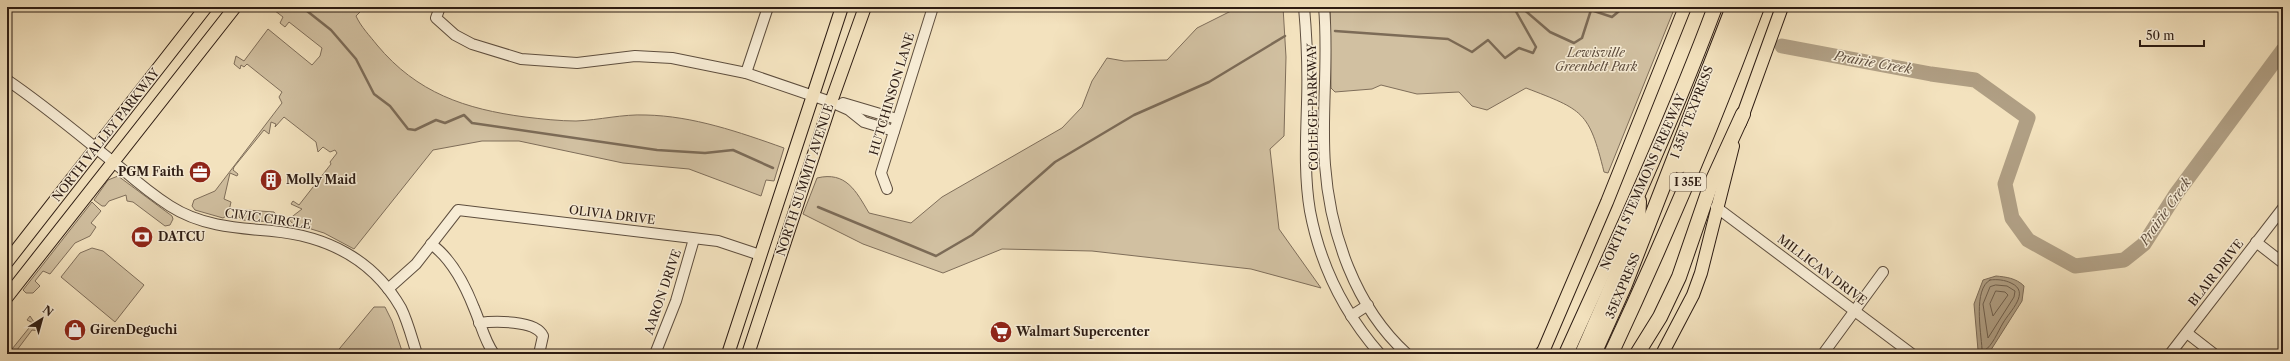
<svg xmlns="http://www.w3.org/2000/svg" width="2290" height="361" viewBox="0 0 2290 361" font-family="'Libre Caslon Text',serif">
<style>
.green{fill:#d1c0a1;stroke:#7f6e5a}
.water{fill:#b09f84;stroke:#7c6b57}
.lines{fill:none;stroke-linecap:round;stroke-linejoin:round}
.shore{stroke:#6e5e4c;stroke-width:1}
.stream{stroke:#7c6b57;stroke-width:2.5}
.river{stroke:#b09f84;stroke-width:15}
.minor-casing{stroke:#5e4e3e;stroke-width:12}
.major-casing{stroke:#2d1c13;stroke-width:14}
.highway-casing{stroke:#2d1c13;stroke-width:16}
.minor{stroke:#f7ecd5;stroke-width:10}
.major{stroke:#f3e2be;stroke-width:12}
.highway{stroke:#f3e2be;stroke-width:14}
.labels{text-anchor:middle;stroke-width:3;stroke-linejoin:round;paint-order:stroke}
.shield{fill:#f7ecd5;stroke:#6a5a4d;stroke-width:1}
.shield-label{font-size:11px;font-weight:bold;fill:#2d1c13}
.park-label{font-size:12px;font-style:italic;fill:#5e4d3e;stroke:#f7ecd5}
.street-label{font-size:12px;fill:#2d1c13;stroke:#f7ecd5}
.poi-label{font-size:12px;font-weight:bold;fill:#2d1c13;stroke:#f7ecd5;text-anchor:start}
.water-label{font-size:13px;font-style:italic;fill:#615040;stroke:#f7ecd5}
</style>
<rect width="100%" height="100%" fill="#f3e2be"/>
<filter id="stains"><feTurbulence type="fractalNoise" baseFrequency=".005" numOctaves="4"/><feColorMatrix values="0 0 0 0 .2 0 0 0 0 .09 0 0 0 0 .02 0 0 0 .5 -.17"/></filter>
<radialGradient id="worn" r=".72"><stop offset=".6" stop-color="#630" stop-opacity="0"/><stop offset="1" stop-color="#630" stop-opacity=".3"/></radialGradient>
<g class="green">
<path d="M270,7H358L362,10L356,16C361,27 370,36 377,45C417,93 465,109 525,117C542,119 560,121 576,121C600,120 622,114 646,115C693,116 739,132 784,148L774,181L766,180L761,196L689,169L623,163L519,141H482L433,150L354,249L324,233L292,223L289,219L302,209L291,204L293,201L299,205L331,164L330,162L337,153L335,150L330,152L323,147L318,152L316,142L284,117L275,127L276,124L271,122L269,134L264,130L234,167L233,170L238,174L237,176L230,173L224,199L231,202L228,215L223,218L195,210L192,206L194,200L215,191L282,103L279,97L282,92L247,64L244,67L241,65L240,69L234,64L236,56L244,61L268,29L312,65L320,56L322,48L289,22L285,27L280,23L283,17Z"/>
<path d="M1246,7H1283L1286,57L1284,136L1270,149L1279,229L1321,288L1251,269L1092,251L1002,249L943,273L863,244L803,214L817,178C846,171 856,191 869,213L911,223L942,197L1062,128L1082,107L1092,81L1107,58L1124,61L1167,60L1197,28L1231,11Z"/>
<path d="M1330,7H1675L1608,173L1604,172C1589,111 1583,110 1526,88L1487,110L1472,106L1459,92L1417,94L1381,85L1372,89L1335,92L1331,88Z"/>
<polygon points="118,176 172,216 173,219 170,225 165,226 133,202 127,201 126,195 109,201 105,206 102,206 94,200 108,180"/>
<polygon points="92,202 101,211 91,223 96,227 90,236 75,243 50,274 43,271 35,281 40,286 33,293 26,293 23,290"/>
<polygon points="246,210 274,212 279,219 274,222 242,220 239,217 240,213"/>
<polygon points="92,248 103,251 144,285 115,322 61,277 80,253"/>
<polygon points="374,307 385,307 392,321 403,354 335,354"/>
<polygon points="30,316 40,331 32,330 14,354 8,354 33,323 27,320"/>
</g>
<path class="water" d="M1996,276C2006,277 2016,278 2024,286L2022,301L1989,353L1980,354L1978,350L1974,304L1983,280Z"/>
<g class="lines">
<g class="shore">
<path d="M1990,280C1997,279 2005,280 2011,283C2031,292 2010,311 2003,323C1997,333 1993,345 1984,351L1982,349C1981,332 1973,289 1990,280Z"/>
<polygon points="1996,285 2007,286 2015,291 2014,297 1988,338 1983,304 1990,287"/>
<polygon points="1996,291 2005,292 2008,295 1993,316 1990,304"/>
</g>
<g class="stream">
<polyline points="302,7 331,30 356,59 374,94 390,106 408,129 415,130 436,120 445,123 464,115 472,123 657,150 705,153 733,150 773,168"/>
<polyline points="1335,31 1448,39 1472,52 1488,40 1505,58 1519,48 1533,53 1536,47 1514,8 1522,8 1550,32 1574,43 1582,38 1591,10 1612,17 1624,7"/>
<polyline points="818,207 936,256 972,235 1055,162 1134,115 1209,82 1285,36"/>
</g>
<polyline class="river" points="1782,46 1931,74 1975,80 2028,118 2005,184 2012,218 2028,240 2075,266 2124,260 2144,244 2176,194 2283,50"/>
<g class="minor-casing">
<g id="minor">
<polyline points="440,7 436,18 455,35 472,44 521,59 577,63 635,56 672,58 746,73 831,102 849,110 864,122 894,131"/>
<path d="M1304,7C1307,40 1308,72 1307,104C1306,139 1304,176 1310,211C1320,264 1344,313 1380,354"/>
<path d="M1324,7C1329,60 1321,113 1325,165C1330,233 1355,307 1407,354"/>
<polyline points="746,73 768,7"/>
<path d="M7,80C47,107 84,139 122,169C137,182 153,195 170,206C201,226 236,228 272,231C326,236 373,259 401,308C408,322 412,339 417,354"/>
<polyline points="843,103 897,119"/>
<polyline points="887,189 881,173 933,7"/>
<polyline points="1716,207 1912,354"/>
<polyline points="2256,242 2283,263"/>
<path d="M431,244C452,259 465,285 474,308C481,324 484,340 494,354"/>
<polyline points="388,289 416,264 458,210 718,241 760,255"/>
<polyline points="1351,316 1368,305"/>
<path d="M479,323C494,321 536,320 543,336L539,354"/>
<polyline points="2187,333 2214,354"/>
<polyline points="655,354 676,301 694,239"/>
<polyline points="1823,354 1883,272"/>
<polyline points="2170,354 2283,208"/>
</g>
</g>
<g class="major-casing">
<g id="major">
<polyline points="1740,123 1782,7"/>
<polyline points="7,262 206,7"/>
<polyline points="7,297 235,7"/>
<polyline points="728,354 842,7"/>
<polyline points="748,354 831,102 865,7"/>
<polyline points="1542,354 1607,202 1685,7"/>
<polyline points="1662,354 1693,295 1701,273 1733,146"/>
</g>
</g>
<g class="highway-casing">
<g id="highway">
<polyline points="1680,166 1741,20 1750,7"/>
<polyline points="1542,354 1543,353"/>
<path d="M1566,354C1618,239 1671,125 1715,7"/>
<polyline points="1582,354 1638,225 1639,201"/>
<polyline points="1594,354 1624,287 1733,7"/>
<path d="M1611,354C1664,240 1713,125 1757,7"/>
<polyline points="1637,354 1660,317 1679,277 1711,184 1743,114"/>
</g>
</g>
<use href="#minor" class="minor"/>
<use href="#major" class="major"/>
<use href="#highway" class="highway"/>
</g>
<defs>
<g id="office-disc" transform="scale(1.15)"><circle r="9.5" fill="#8f2418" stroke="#f7ecd5"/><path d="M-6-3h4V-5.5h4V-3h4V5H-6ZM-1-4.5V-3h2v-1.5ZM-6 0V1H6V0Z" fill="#fff"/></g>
<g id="building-disc" transform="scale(1.15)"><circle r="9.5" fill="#8f2418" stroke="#f7ecd5"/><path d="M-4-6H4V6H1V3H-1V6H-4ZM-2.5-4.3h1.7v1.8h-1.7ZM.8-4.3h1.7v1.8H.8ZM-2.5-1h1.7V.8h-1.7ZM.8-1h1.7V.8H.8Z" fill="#fff"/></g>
<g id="bank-disc" transform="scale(1.15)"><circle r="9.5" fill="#8f2418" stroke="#f7ecd5"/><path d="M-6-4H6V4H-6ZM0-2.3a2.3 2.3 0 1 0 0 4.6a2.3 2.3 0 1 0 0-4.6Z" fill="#fff"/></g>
<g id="shop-disc" transform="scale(1.15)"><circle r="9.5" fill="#8f2418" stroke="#f7ecd5"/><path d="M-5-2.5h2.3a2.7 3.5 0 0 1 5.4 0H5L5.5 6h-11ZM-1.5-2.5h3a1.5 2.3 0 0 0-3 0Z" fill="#fff"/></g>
<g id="supermarket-disc" transform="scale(1.15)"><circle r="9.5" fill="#8f2418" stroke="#f7ecd5"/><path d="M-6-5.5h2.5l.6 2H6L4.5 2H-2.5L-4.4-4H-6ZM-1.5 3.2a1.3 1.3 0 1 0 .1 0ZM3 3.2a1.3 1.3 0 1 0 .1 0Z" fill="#fff"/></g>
</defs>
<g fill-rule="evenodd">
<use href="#office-disc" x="200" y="172"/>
<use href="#building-disc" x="271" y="180"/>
<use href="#bank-disc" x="142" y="237"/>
<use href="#shop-disc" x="75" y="330"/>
<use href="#supermarket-disc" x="1001" y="332"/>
</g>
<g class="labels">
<rect class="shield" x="1670" y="173" width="36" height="18" rx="3"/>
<g class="shield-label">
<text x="1688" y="186">I 35E</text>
</g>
<g class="park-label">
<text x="1596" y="57">Lewisville<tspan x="1596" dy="14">Greenbelt Park</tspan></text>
</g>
<g class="street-label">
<text transform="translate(892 94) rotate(-73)" y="4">HUTCHINSON LANE</text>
<text transform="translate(1313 107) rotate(-91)" y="4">COLLEGE PARKWAY</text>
<text transform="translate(1692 112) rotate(-69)" y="4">I 35E TEXPRESS</text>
<text transform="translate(106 135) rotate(-52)" y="4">NORTH VALLEY PARKWAY</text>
<text transform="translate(805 180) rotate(-72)" y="4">NORTH SUMMIT AVENUE</text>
<text transform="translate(1643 182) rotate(-66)" y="4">NORTH STEMMONS FREEWAY</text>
<text transform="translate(612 215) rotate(7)" y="4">OLIVIA DRIVE</text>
<text transform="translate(268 219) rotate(8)" y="4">CIVIC CIRCLE</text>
<text transform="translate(1822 270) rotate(37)" y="4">MILLICAN DRIVE</text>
<text transform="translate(2216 273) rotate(-52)" y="4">BLAIR DRIVE</text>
<text transform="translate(1623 286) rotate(-67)" y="4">35EXPRESS</text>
<text transform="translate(663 292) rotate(-71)" y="4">AARON DRIVE</text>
</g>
<g class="poi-label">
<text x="184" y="176" text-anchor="end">PGM Faith</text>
<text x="286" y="184">Molly Maid</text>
<text x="158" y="241">DATCU</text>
<text x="90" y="334">GirenDeguchi</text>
<text x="1016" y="336">Walmart Supercenter</text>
</g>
<g class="water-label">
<text transform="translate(1873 62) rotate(10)" y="5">Prairie Creek</text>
<text transform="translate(2165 211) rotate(-55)" y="5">Prairie Creek</text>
</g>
</g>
<rect width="2290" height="361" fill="none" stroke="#f3e2be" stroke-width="24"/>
<rect x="8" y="8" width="2274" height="345" fill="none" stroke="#2d1c13" stroke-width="2"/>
<rect x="12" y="12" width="2266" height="337" fill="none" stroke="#2d1c13"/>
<g transform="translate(42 319) rotate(37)" stroke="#f7ecd5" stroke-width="3" paint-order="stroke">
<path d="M0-3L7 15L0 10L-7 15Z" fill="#2d1c13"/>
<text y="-6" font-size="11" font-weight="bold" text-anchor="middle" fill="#2d1c13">N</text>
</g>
<path d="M2140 40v6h64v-6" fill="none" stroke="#2d1c13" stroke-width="2"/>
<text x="2146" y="40" font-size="12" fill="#2d1c13" stroke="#f7ecd5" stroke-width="3" paint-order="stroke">50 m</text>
<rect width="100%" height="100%" filter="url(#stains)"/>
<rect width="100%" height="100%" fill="url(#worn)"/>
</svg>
